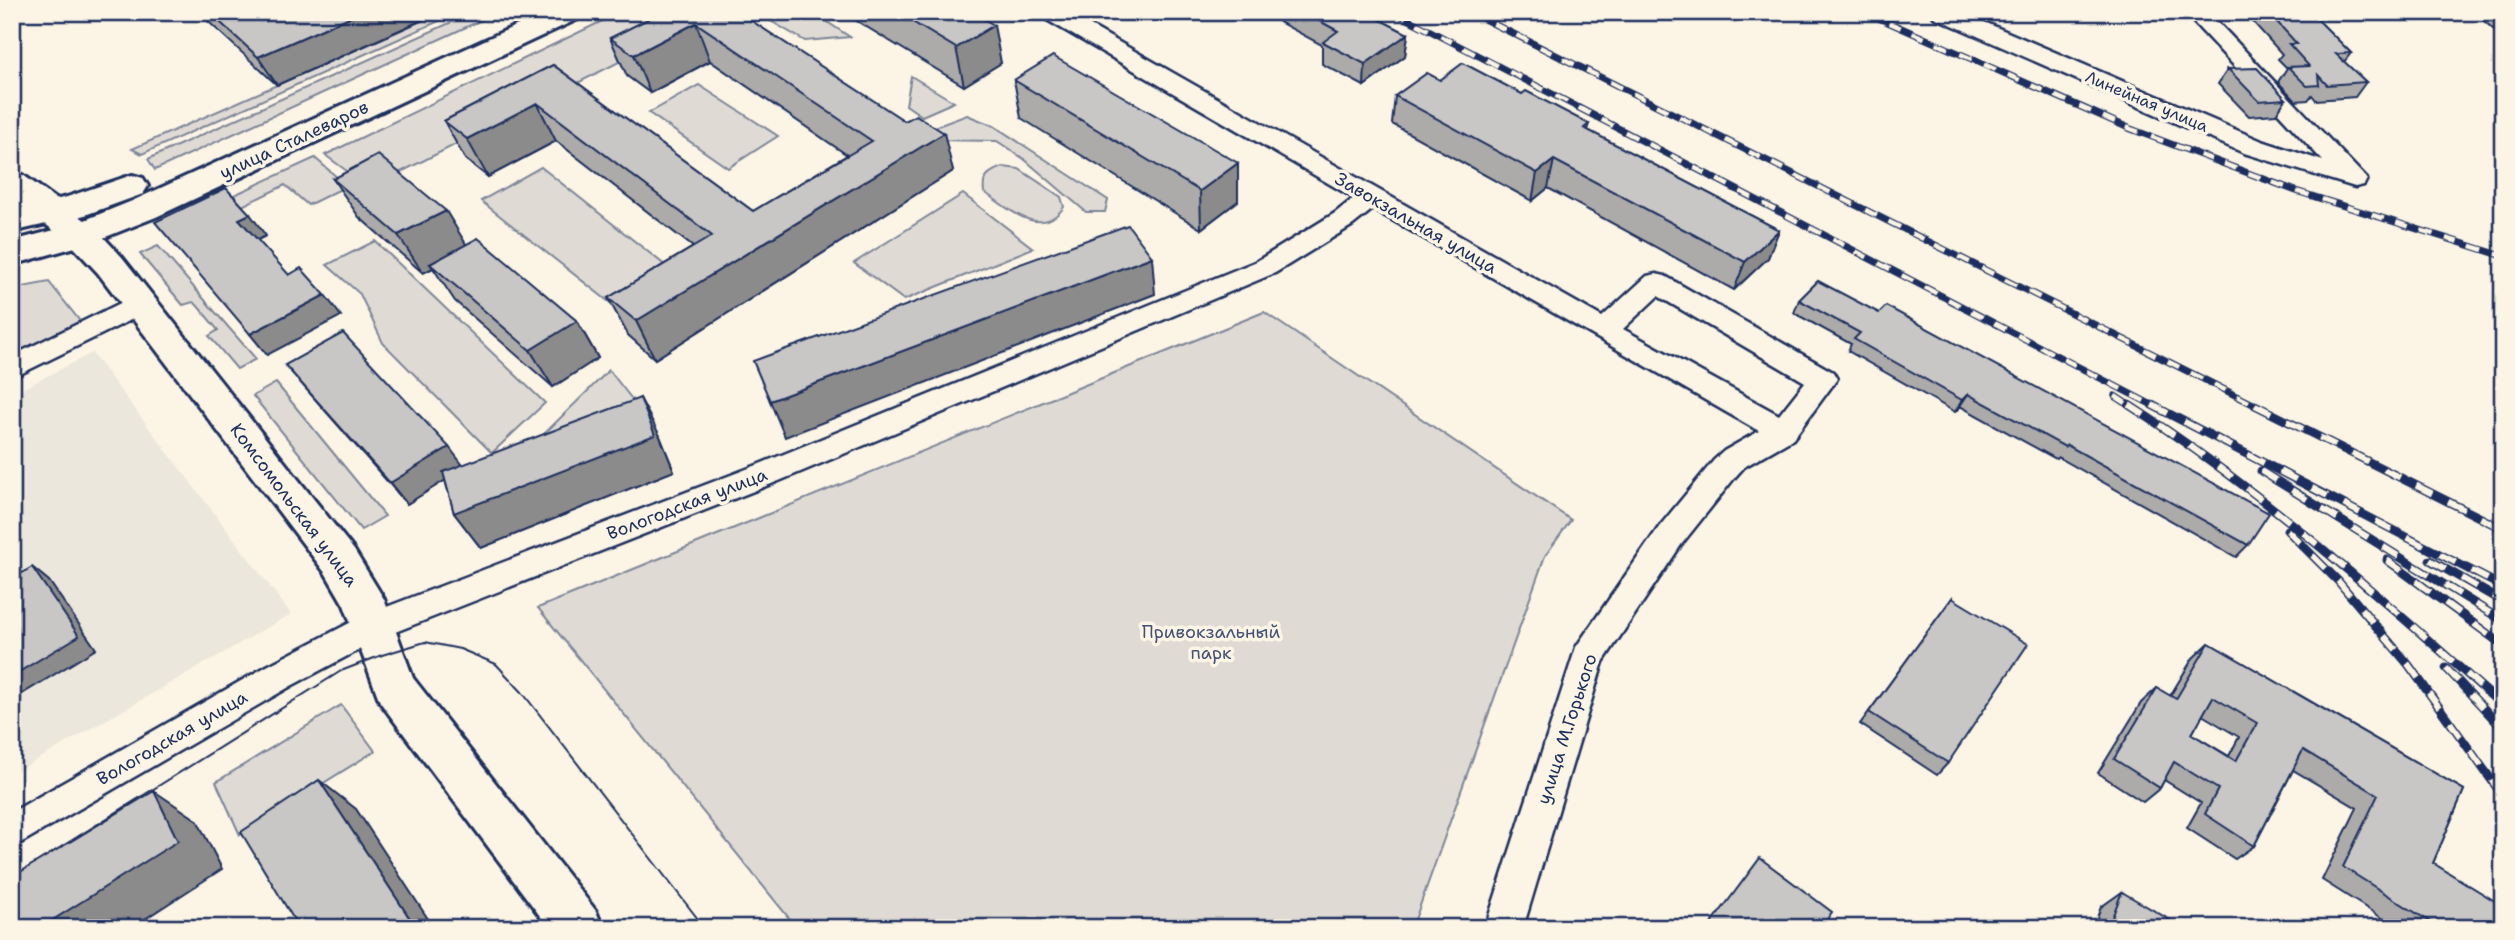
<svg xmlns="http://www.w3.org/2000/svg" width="2515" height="940" viewBox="0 0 2515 940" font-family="'Shantell Sans',sans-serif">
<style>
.built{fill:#ece7dc}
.green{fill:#dfdbd4;stroke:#7d8599;stroke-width:2}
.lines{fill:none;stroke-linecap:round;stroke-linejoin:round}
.street-casing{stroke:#1b2f5e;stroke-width:5}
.secondary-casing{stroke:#1b2f5e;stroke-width:6}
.primary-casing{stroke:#1b2f5e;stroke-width:6}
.street{fill:#fcf5e5;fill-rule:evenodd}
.secondary{fill:#fcf5e5;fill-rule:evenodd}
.primary{fill:#fcf5e5;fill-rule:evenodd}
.tram{stroke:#1b2f5e;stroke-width:2}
.rail-far1-casing{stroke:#1b2f5e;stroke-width:7}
.rail-casing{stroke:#1b2f5e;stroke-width:9}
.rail-far1{stroke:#fcf5e5;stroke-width:4.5;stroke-dasharray:13;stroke-linecap:butt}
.rail{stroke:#fcf5e5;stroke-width:6;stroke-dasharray:18;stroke-linecap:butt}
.wall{fill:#acabaa;stroke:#1b2f5e;stroke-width:2;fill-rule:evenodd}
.shaded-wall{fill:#8c8b8b;stroke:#1b2f5e;stroke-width:2}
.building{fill:#c8c7c6;stroke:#1b2f5e;stroke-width:2;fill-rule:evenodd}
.labels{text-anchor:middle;stroke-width:7;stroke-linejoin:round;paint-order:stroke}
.far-street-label{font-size:16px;fill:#1b2f5e;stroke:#fcf5e5}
.street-label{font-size:18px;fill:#1b2f5e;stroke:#fcf5e5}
.park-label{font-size:18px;fill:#425176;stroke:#fcf5e5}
</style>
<rect width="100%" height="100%" fill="#fcf5e5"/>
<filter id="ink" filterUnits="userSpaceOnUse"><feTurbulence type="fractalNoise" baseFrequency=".0143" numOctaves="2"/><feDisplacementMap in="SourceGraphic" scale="14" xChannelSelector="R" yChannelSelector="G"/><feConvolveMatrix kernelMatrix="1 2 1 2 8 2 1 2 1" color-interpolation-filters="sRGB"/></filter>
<g filter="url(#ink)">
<polygon class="built" points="92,353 291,614 12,774 12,394"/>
<g class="green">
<polygon points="442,12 459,12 142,154 132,149"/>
<polygon points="474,12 499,12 155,170 148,159"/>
<polygon points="621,12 718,12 395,175 362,182 325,155"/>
<polygon points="782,12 812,12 850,37 805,41 769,20"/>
<polygon points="911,76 954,102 922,116 906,105"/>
<polygon points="699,85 778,136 728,168 649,113"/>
<polygon points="967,115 994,126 1108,200 1105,212 1086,212 1024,159 997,141 932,140 935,127"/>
<polygon points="315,158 347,186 308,205 285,185 242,206 234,195"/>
<polygon points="541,167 671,270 613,305 481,201"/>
<path d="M1003,167L1019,169L1061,197L1064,207C1040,240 1008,208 984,192C982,177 988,172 1003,167Z"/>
<polygon points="963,194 1033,248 904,300 854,263"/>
<polygon points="375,241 545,403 492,453 383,343 360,294 327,265"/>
<polygon points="158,246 256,359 237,369 209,336 218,330 197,305 193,302 183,305 140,254"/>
<polygon points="49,282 83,325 19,357 12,348 12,289"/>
<polygon points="1264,312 1571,520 1545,556 1412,928 797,928 538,608"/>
<polygon points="609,370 653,426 481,496"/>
<polygon points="276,383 385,516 361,530 253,396"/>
<polygon points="341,705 375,751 240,835 216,782"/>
</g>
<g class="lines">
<g class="street-casing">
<g id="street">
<path d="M1039,12H1066L1602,317L1647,276L1656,274L1665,276L1833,372L1837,379L1793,439L1744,467L1736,476L1681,545L1603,662L1523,928H1485L1576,647L1659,527L1714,460L1724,451L1759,431L1373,209L1353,225L1275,273L779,481L385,636L291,686L12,848V812L267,666L363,616L757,465L1257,261L1335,213L1354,198L1042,17ZM1658,296L1805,382L1779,415L1623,329Z"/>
<polygon points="1931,12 1961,12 2262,141 2323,161 2184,12 2208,12 2367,179 2364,185 2355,187 2244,153 1934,17"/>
<polygon points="139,294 149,297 152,304 149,311 12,378 12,356"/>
</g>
</g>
<g class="secondary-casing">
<polygon id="secondary" points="12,172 23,175 93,226 122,257 354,550 384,599 413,678 596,911 603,928 549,928 380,702 344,605 326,574 98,273 69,242 12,199"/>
</g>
<g class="primary-casing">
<g id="primary">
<polygon points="546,12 584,12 580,18 156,217 93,242 12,265 12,241 70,226 132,201"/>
<polygon points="132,175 143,178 148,186 143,194 85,215 12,232 12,210 67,197"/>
</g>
</g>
<use href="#street" class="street"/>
<use href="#secondary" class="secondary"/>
<use href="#primary" class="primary"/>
<polyline class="tram" points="12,878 341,671 382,655 425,642 460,649 496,664 522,692 705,928"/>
<g class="rail-far1-casing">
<g id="rail-far1">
<polyline points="1394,12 2156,407"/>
<polyline points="1470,12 2259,407"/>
<polyline points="1865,12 2131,129 2296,191 2503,256"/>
<polyline points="2115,396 2132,407"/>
</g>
</g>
<g class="rail-casing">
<g id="rail">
<path d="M2129,405C2265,492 2383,600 2503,706"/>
<polyline points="2152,405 2503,587"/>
<polyline points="2255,405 2503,529"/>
<polyline points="2261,471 2503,621"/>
<polyline points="2287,530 2338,581 2408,664 2503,796"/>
<polyline points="2387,560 2503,645"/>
<polyline points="2430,560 2503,602"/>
<polyline points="2446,668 2503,729"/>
</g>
</g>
<use href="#rail-far1" class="rail-far1"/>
<use href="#rail" class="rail"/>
</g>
<g class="wall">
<polygon points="198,12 440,12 277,85"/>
<polygon points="738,12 953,171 655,359 628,335 608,298 693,247 556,141 488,177 465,159 444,121 553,65 753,211 847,155 710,61 650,93 627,76 610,38"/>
<polygon points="842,12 972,12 1001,63 964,86"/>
<polygon points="1261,12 1365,12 1408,34 1405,56 1364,86 1322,64 1322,45"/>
<polygon points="2244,12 2310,12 2351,53 2344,62 2366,82 2355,97 2316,100 2312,95 2308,100 2296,101 2278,82 2287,68 2278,59 2282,54"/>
<polygon points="2474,12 2503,12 2503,38"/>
<polygon points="2228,69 2286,99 2276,114 2249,116 2218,84"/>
<polygon points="1014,80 1238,163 1238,201 1201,229 1021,118"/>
<polygon points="1440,80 1522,94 1589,124 1587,130 1779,230 1768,258 1734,290 1548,188 1532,201 1392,124 1395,96"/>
<polygon points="333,179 466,244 577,321 598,358 553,387 455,301 433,268 423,273 359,217"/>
<polygon points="1818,281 2248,545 2236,557 2058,457 2056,459 1960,406 1955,412 1848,351 1851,344 1794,313 1799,300"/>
<polygon points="285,365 462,465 659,434 674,471 481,548 454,513 445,480 407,504"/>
<polygon points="1952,598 1948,763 1937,775 1860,724"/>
<path d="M2209,643L2464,790L2433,863L2503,928H2398L2322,880L2357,808L2293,770L2254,846L2235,859L2187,828L2201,803L2164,780L2160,788L2143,802L2098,773L2141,703L2157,688L2170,696L2193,658ZM2202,715L2239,737L2229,756L2192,734Z"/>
<polygon points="2122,892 2167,928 2093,928 2101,907"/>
</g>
<g class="shaded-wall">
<polygon points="361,12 440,12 277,85 258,57"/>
<polygon points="696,23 710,61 650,93 634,55"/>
<polygon points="994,25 1001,63 964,86 956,48"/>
<polygon points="1408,34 1405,56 1364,86 1365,64"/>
<polygon points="537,103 556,141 488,177 467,139"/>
<polygon points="944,133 953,171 655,359 636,321"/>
<polygon points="1554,160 1548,188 1532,201 1537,173"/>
<polygon points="1238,163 1238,201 1201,229 1200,191"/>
<polygon points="446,211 469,249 430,264 433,268 423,273 398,235"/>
<polygon points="250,214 266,236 256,241 239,219"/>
<polygon points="1779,230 1768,258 1734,290 1745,262"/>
<polygon points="1152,257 1155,294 785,437 770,401"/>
<polygon points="325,295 341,316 267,355 250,334"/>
<polygon points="577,321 598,358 553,387 530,350"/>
<polygon points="1968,394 1960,406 1955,412 1962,400"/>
<polygon points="640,398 659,434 674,471 481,548 454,513"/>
<polygon points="449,447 465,468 407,504 390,483"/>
<polygon points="12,513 19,523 12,526"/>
<polygon points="32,567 49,581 96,649 22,694 12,688 12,676"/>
<polygon points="319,780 356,809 434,928 416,928"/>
<polygon points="154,791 197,820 222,869 131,928 40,928"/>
</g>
<g class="building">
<polygon points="209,12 361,12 258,57"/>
<polygon points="662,12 738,12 905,121 916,115 944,133 636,321 608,298 712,236 537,103 467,139 444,121 553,65 753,211 872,141 696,23 634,55 610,38"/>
<polygon points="896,12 972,12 994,25 956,48"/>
<polygon points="1303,12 1365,12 1408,34 1365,64 1323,42 1338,31"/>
<polygon points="2268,12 2310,12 2351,53 2336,54 2366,82 2327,85 2318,75 2319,85 2307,86 2288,67 2309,66 2289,44 2297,44"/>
<polygon points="1053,56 1238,163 1200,191 1014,80"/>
<polygon points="1463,63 1522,94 1526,91 1589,124 1584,128 1779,230 1745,262 1554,160 1537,173 1395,96 1427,73 1440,80"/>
<polygon points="2257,68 2286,99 2259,101 2228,69"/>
<polygon points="378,155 446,211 398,235 333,179"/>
<polygon points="226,188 250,214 239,219 289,275 301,268 325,295 250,334 155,222"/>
<polygon points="1128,225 1152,257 770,401 753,361"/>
<polygon points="478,238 577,321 530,350 430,264"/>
<polygon points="1818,281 1879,313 1886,306 2269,513 2248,545 2067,445 2065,447 1968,394 1962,400 1854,339 1860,333 1799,300"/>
<polygon points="343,333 449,447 390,483 285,365"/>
<polygon points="640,398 655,435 454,513 443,472"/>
<polygon points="32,567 79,636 12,676 12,579"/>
<polygon points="1952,598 2028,644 1948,763 1869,712"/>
<path d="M2209,643L2464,790L2433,863L2503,906V928H2440L2343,867L2378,795L2303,750L2254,846L2205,814L2218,789L2174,762L2160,788L2114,759L2157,688L2176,699ZM2213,697L2257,723L2236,761L2192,734Z"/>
<polygon points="319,780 416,928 299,928 241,832"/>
<polygon points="154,791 178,841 40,928 12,928 12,877"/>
<polygon points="1760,858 1832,912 1821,928 1708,928"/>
<polygon points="2122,892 2170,920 2167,928 2108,928"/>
</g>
</g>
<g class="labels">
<g class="far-street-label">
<text transform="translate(2147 101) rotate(23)" y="6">Линейная улица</text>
</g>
<g class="street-label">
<text transform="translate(294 140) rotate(-25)" y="6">улица Сталеваров</text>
<text transform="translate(1416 223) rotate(30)" y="6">Завокзальная улица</text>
<text transform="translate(687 504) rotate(-21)" y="6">Вологодская улица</text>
<text transform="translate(294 505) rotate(53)" y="6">Комсомольская улица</text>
<text transform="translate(1567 729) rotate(-72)" y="6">улица М.Горького</text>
<text transform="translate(172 738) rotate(-30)" y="6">Вологодская улица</text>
</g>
<g class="park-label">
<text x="1211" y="638">Привокзальный<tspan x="1211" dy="21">парк</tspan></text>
</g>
</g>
<rect width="2515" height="940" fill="none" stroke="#fcf5e5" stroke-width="42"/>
<rect x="21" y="21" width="2473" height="898" fill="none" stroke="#1b2f5e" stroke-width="2.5" filter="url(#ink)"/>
</svg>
